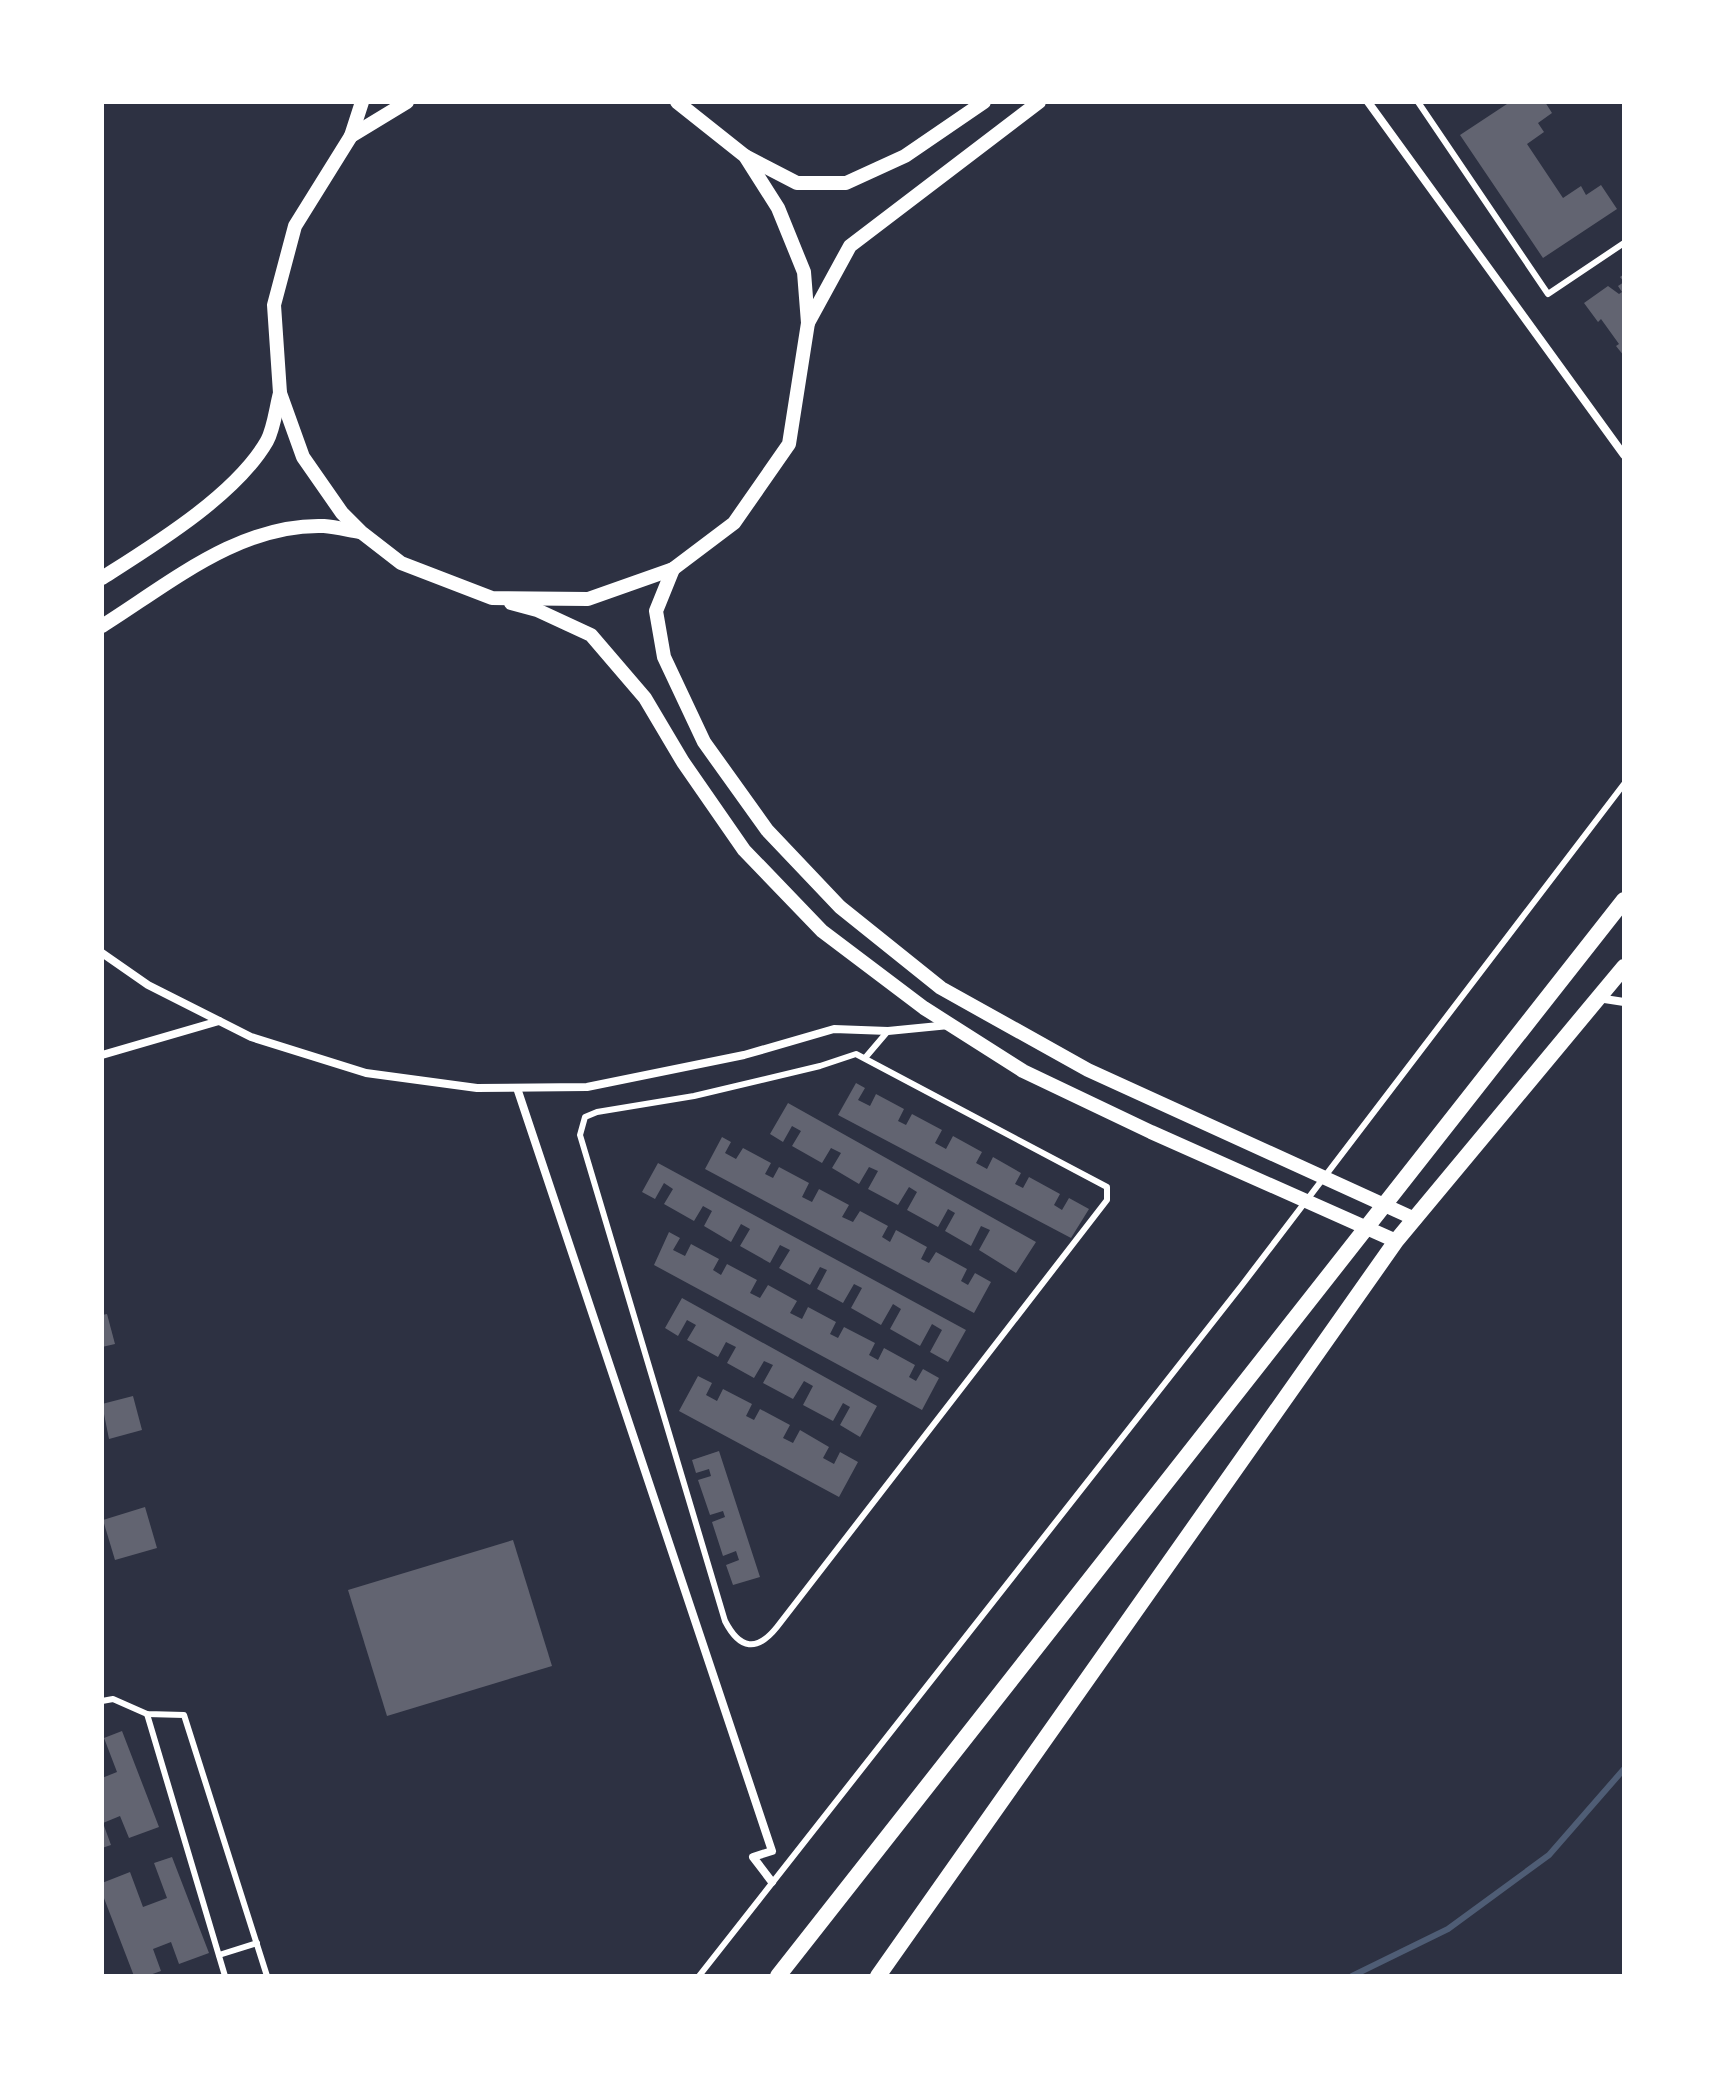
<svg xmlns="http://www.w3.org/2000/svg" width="1726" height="2078" viewBox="0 0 1726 2078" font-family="Overpass,sans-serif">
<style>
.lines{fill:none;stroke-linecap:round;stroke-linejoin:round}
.stream{stroke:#4f5d75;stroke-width:6}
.building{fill:#626471}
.service{stroke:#fff;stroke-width:6}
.minor{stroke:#fff;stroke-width:8}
.tertiary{stroke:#fff;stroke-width:14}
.secondary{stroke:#fff;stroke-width:16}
</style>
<rect width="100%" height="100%" fill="#2d3142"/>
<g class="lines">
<polyline class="stream" points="1352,1976 1448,1929 1549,1855 1624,1769"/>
</g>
<g class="building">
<polygon points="1510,102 1545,102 1552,113 1538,123 1544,132 1527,144 1563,198 1581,186 1586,195 1601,185 1617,209 1543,258 1460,135"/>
<polygon points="1624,274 1624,356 1616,346 1619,344 1601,319 1598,322 1584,303 1608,286 1619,294 1622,292 1618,286 1624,282 1620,277"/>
<polygon points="856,1083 865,1088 858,1100 870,1106 876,1094 904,1109 898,1121 906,1125 912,1114 942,1130 935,1143 946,1149 953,1136 982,1152 976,1163 987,1169 993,1157 1021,1173 1015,1184 1023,1188 1029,1177 1060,1194 1054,1205 1062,1210 1069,1198 1089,1209 1071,1238 838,1115"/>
<polygon points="788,1103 1036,1242 1016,1273 979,1250 990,1230 981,1226 971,1246 945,1231 955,1213 948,1209 938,1227 907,1210 917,1192 909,1187 898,1205 868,1189 878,1171 869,1167 859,1184 832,1168 841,1153 831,1148 822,1163 792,1146 801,1131 792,1126 783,1142 770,1134"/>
<polygon points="722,1137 731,1142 725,1153 736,1159 743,1148 771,1163 765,1174 773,1178 779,1167 809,1183 802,1197 812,1202 819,1189 849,1205 842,1217 853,1222 860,1211 888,1226 882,1237 890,1242 896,1230 927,1247 921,1259 929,1263 936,1252 967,1269 961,1281 968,1285 975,1273 991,1282 974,1313 705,1169"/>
<polygon points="658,1163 966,1330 948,1362 930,1352 942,1330 932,1324 920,1346 890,1329 901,1309 893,1304 881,1325 851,1308 862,1288 854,1284 843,1303 817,1289 827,1270 820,1267 810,1285 779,1268 790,1250 780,1245 770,1263 740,1246 750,1229 741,1224 731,1242 704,1226 712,1211 703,1206 694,1221 664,1204 673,1189 664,1183 655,1199 642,1192"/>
<polygon points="669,1232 680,1238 673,1250 685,1256 691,1244 719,1259 713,1270 721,1275 727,1264 757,1280 750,1293 760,1298 768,1285 797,1301 790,1313 802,1319 808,1307 836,1322 830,1334 838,1338 844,1327 875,1343 869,1355 878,1360 884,1348 915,1365 909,1377 916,1381 923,1369 939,1378 922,1410 654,1265"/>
<polygon points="682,1298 877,1406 860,1437 840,1425 850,1407 843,1403 833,1421 803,1405 813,1386 804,1381 793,1399 763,1383 773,1365 764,1361 754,1378 727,1363 736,1347 726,1342 718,1357 687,1340 696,1325 687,1320 678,1336 665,1328"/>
<polygon points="107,1314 115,1344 102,1347 102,1315"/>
<polygon points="698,1376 712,1383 706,1395 717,1401 723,1389 752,1404 746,1416 754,1420 760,1409 790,1425 783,1438 793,1443 800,1430 829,1447 823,1458 834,1464 840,1452 858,1462 839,1497 679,1411"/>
<polygon points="133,1396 142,1430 109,1439 102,1404"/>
<polygon points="719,1451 760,1577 733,1585 726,1565 739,1560 736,1551 723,1556 712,1522 725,1517 723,1511 710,1515 698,1480 711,1476 709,1469 696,1473 692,1460"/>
<polygon points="145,1507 157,1548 115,1560 103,1520"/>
<polygon points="513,1540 552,1666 387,1716 348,1590"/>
<polygon points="122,1731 159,1827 129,1838 120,1816 103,1823 111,1845 102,1848 102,1778 117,1772 104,1738"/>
<polygon points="172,1857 209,1953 179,1964 171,1942 153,1949 161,1971 147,1976 134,1976 102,1893 102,1883 130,1872 143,1907 167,1898 154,1863"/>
</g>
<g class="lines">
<g class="service">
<polyline points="1418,102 1548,294 1624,243"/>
<path d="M856,1054L1107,1187V1200L777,1627C757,1652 740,1650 725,1621L580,1135L585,1117L597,1112L694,1096L820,1066Z"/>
<polyline points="865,1058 888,1031"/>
<polyline points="102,1701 113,1699 147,1714 184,1715 267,1976"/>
<polyline points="147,1714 225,1976"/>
<polyline points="219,1955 257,1943"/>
<polyline points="699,1976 1242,1285 1624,784"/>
</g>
<g class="minor">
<polyline points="1368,102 1624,455"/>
<polyline points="102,953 148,985 251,1037 366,1073 477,1088 587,1087 744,1055 834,1029 888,1031 949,1025"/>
<polyline points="1598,998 1624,1002"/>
<polyline points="102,1055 219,1021"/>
<polyline points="517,1088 772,1851 753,1857 772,1882"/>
</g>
<g class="tertiary">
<polyline points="407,102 351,136 295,226 274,305 280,393 303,457 342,513 361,532 401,563 492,598 588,599 673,569 734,523 789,444 808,323 804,272 778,208 745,156 677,102"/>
<polyline points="351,136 362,102"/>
<polyline points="745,156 797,183 846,183 905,156 984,102"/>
<polyline points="808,323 850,246 1039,102"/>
<polyline points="673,569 656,611 664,657 704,742 767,830 840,907 941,988 1088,1070 1415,1219"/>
<path d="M102,578C154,545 236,495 267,441C274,428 276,408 280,393"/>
<polyline points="511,603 537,610 591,635 645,698 683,762 744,850 822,931 924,1008 1023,1071 1151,1132 1396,1241"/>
<path d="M102,626C169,584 240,523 324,526C336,527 348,530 360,532"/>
</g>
<g class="secondary">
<polyline points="778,1976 1624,900"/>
<polyline points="878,1976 1396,1241 1624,967"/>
</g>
</g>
<rect width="1726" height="2078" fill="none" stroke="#ffffff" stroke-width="208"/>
</svg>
